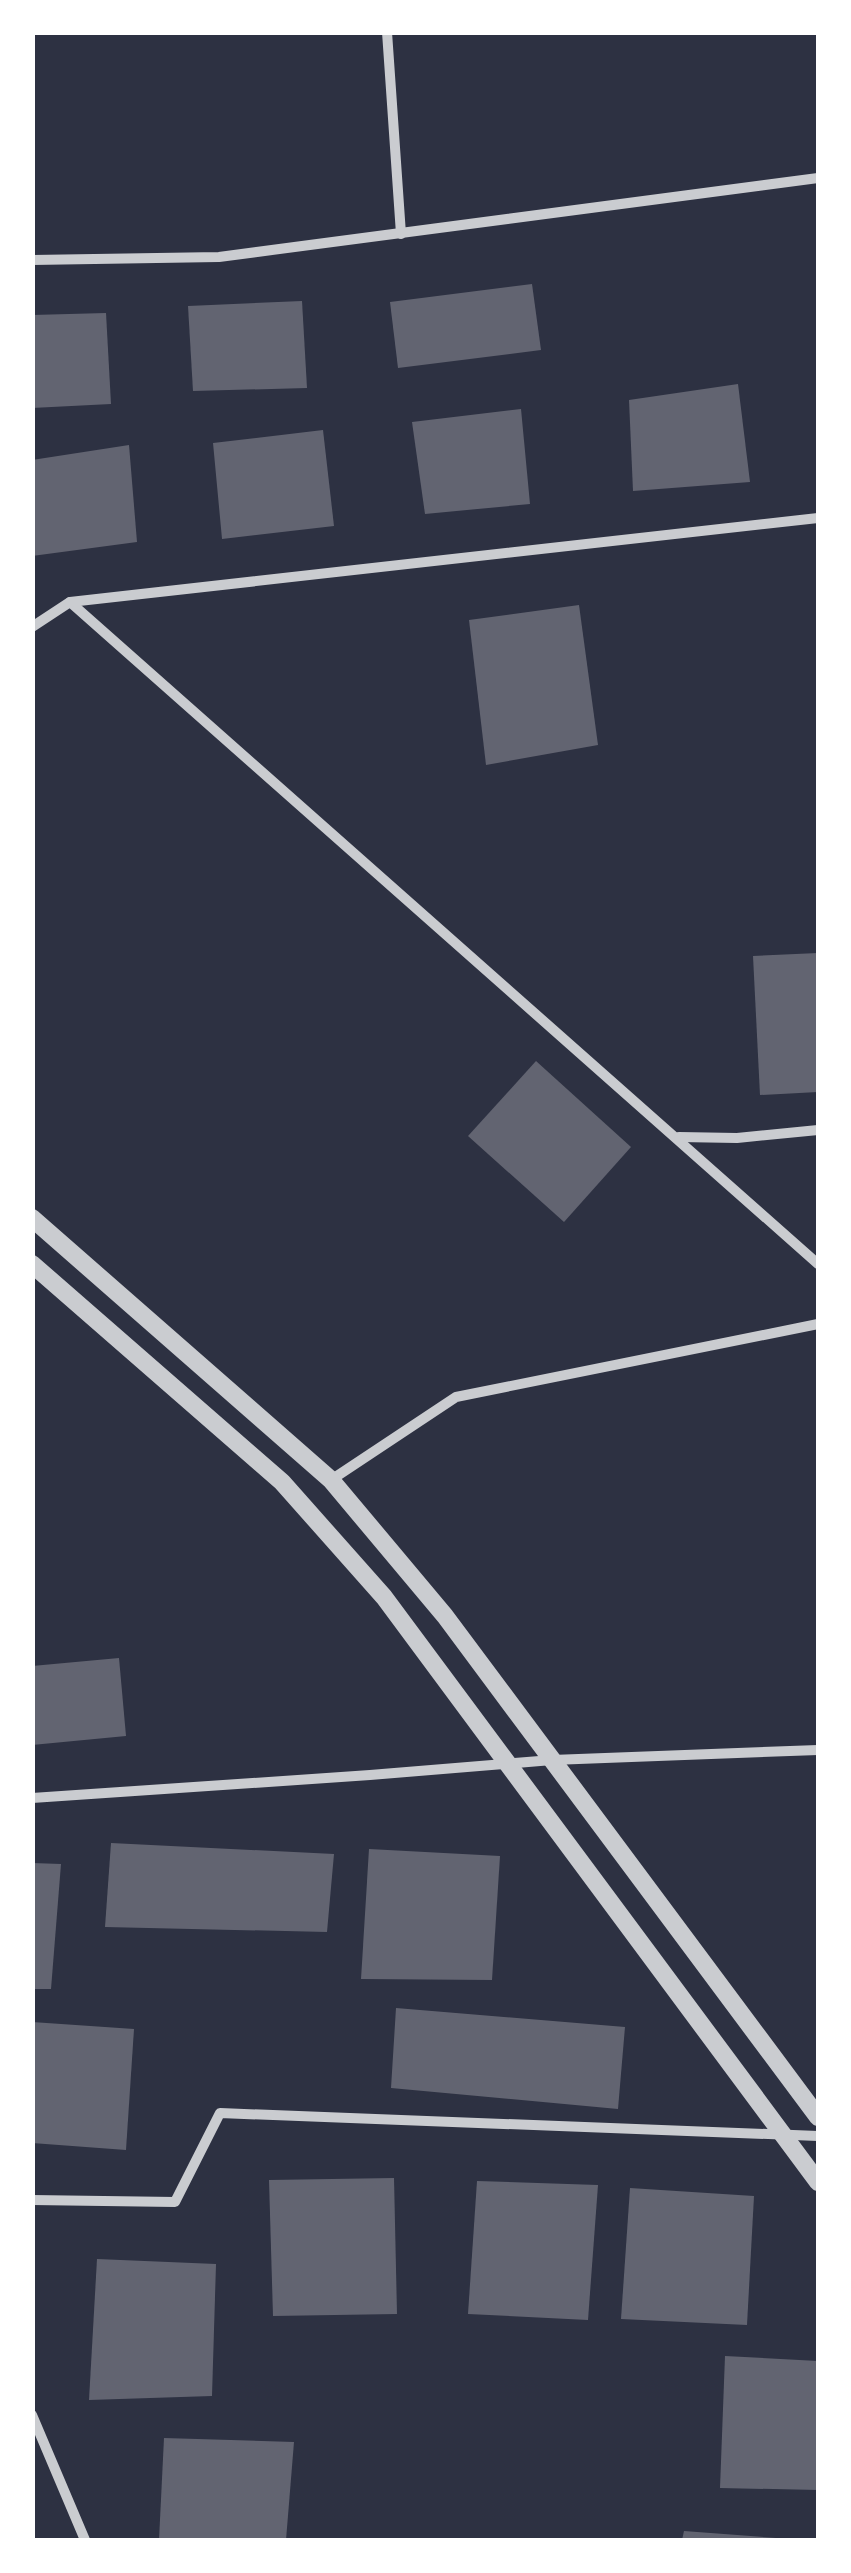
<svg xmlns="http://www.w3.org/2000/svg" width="851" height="2573" viewBox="0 0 851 2573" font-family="'Exo 2',sans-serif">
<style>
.building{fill:#626471}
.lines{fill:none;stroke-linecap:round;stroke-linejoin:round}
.minor{stroke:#caccd0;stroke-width:10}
.tertiary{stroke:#caccd0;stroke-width:18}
</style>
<rect width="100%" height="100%" fill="#2d3142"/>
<g class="building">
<polygon points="532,284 541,350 398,368 390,302"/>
<polygon points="302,301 307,388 193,391 188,306"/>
<polygon points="106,313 111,404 32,408 32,315"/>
<polygon points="738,384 750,482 633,491 629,400"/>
<polygon points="521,409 530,504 425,514 412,422"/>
<polygon points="323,430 334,526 222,539 213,443"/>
<polygon points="129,445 137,542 32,556 32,460"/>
<polygon points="579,605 598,745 486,765 469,620"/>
<polygon points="818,953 818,1092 760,1095 753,956"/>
<polygon points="536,1061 631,1147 564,1222 468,1136"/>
<polygon points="119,1658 126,1736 32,1745 32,1666"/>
<polygon points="111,1843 334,1854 327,1932 105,1927"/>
<polygon points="369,1849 500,1856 492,1980 361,1979"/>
<polygon points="32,1863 61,1864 51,1989 32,1989"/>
<polygon points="396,2008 625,2027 618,2109 391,2088"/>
<polygon points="32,2022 134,2029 126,2150 32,2143"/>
<polygon points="394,2178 397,2314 273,2316 269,2180"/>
<polygon points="477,2181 598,2185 588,2320 468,2314"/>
<polygon points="630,2188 754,2196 747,2325 621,2319"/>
<polygon points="97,2259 216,2264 212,2396 89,2400"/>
<polygon points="725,2356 818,2361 818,2490 720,2488"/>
<polygon points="164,2438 294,2442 286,2540 159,2540"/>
<polygon points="684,2531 776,2538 776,2540 682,2540"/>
</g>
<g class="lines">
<g class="minor">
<polyline points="387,32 401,234"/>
<polyline points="32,260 219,257 818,178"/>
<polyline points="70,602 818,1264"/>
<polyline points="32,627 70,602 818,518"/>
<polyline points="679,1137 737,1138 818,1130"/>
<polyline points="331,1480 456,1397 818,1324"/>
<polyline points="32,1798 370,1775 552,1760 818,1750"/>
<polyline points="32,2200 175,2202 220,2113 818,2136"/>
<polyline points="32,2415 85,2540"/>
</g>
<g class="tertiary">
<polyline points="32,1218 331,1480 445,1616 818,2117"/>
<polyline points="32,1264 282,1482 384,1597 818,2182"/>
</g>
</g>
<rect width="851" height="2573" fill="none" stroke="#ffffff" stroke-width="70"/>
</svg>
